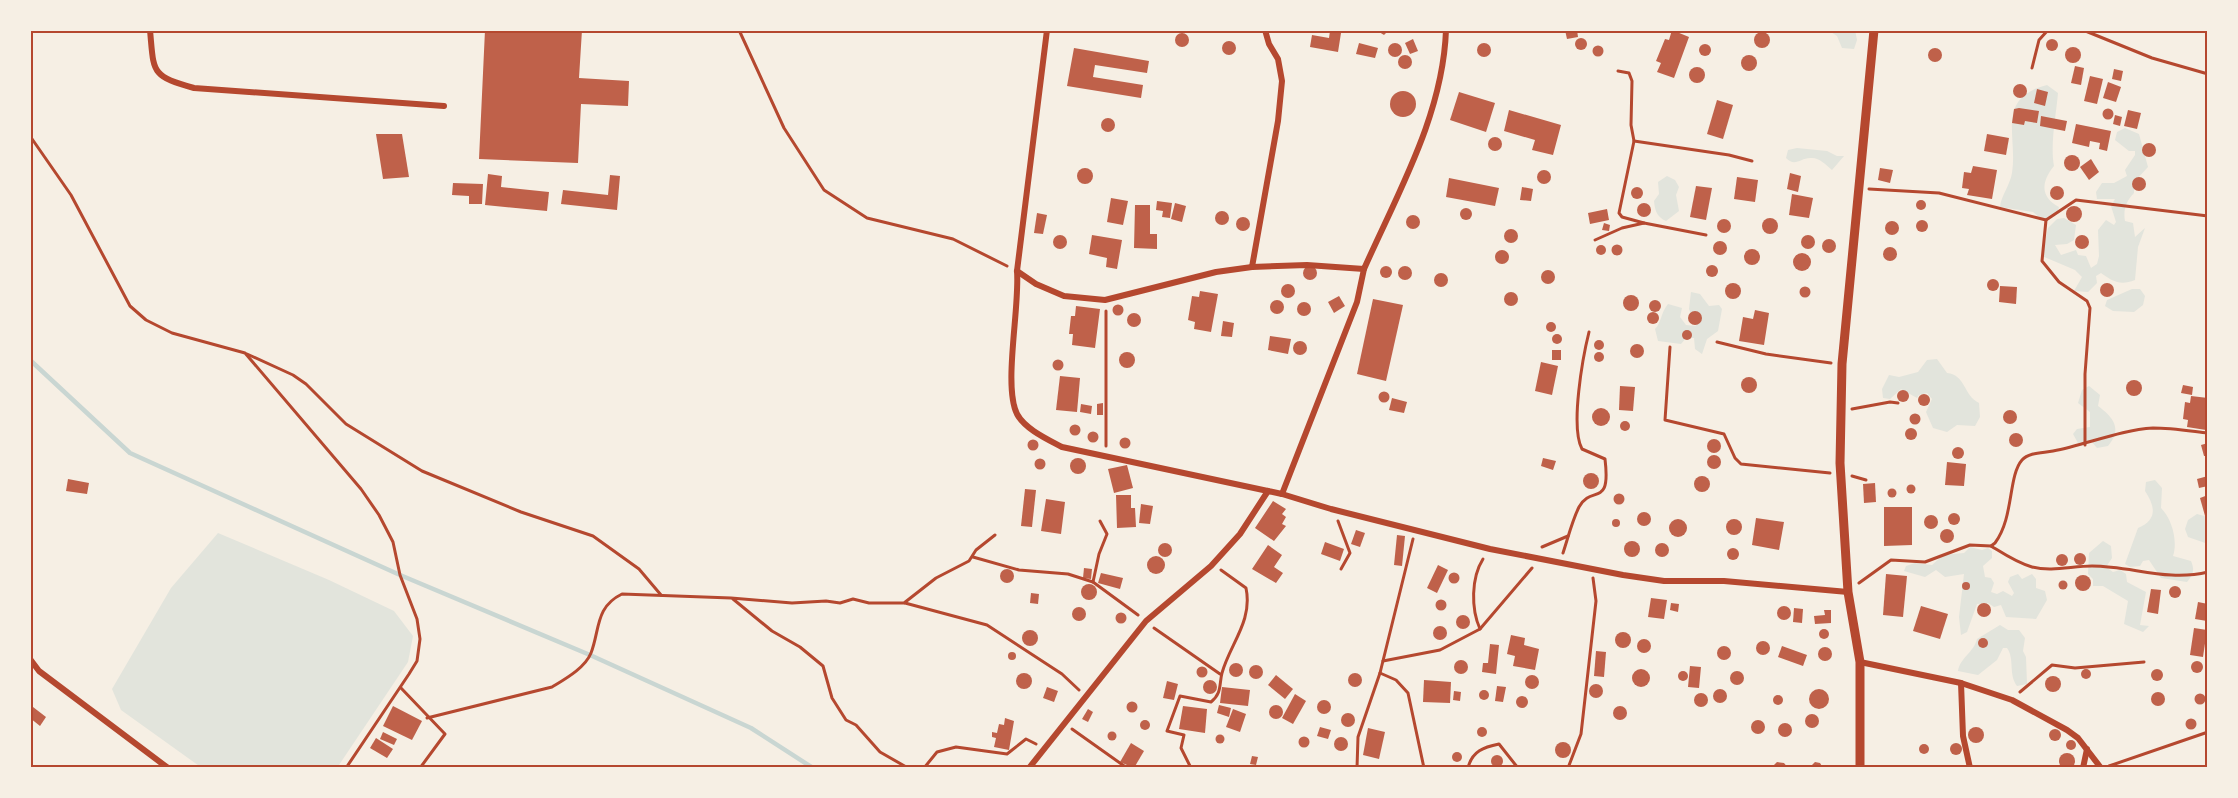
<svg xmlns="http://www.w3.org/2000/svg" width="2238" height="798" viewBox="0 0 2238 798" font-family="'IBM Plex Serif',serif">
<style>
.green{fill:#e2e4dc}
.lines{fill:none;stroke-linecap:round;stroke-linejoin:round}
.stream{stroke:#c9d6d2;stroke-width:4.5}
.building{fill:#bf614a}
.path{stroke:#b5482f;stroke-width:3}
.minor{stroke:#b5482f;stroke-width:6}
.tertiary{stroke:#b5482f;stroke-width:9}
.neatline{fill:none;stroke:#b5482f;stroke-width:2}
</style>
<rect width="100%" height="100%" fill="#f6efe4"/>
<g class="green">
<polygon points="1828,30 1855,30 1857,40 1854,49 1842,48 1837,36"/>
<path d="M2047,85L2058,93C2056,116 2050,145 2054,166C2041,182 2040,197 2059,207L2057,214L2049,220L2040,218L2033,212L2000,207C2001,196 2010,185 2012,173C2018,136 1995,98 2047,85Z"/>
<path d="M2125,128L2139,134L2148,167L2134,182V193C2126,201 2123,210 2125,221L2133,223L2135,237L2145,228L2138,247L2135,280C2120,286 2112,281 2101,273L2096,276L2097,283L2088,292L2074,291L2082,277L2075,270L2042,256L2048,228L2057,219L2064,218L2076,225L2074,240L2067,244L2055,245L2061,255L2076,250L2078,255L2086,256L2091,268L2097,264L2099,256L2098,230L2106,220L2114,225L2116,222L2111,206L2115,199H2097L2096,192L2102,183H2114L2127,176L2125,170L2135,155V151H2129L2115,140L2117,132Z"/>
<path d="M1797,148L1827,151L1837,156H1844L1832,170C1826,165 1820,158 1812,158C1800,157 1796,168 1786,158L1788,150Z"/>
<path d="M1667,176L1675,180L1679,187L1676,195L1679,211L1666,221C1657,217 1655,211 1654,201L1659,194L1658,182Z"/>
<polygon points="2132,289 2140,289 2145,296 2143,305 2134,312 2113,311 2105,306 2107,300"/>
<path d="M1691,292L1700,294L1709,306L1719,305L1722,309L1718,331L1707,339L1702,354L1695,349L1694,338H1686L1681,344L1658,341L1655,329C1661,324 1661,312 1668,304L1682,308L1680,317L1686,325L1696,326L1689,309Z"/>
<path d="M1937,359L1947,373C1966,375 1963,395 1979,403L1980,417L1975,426L1957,425L1947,432L1933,428L1926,412L1932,399L1927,393L1919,395L1917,398L1901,389L1890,399L1883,398L1882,389L1889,375L1899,377L1918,372L1927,360Z"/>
<path d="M2089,386L2100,395L2098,406C2113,417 2123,429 2108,446L2097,448L2092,442L2078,443L2073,434L2077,429L2090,427V412L2078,403L2082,390Z"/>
<path d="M2155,480L2162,488L2161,508C2172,519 2178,541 2173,556L2191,561C2195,570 2193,575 2187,582L2161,578L2149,560L2143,561L2140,566L2130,567L2125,564L2138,528C2158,520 2155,506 2145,491L2146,482Z"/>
<polygon points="2197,514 2208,517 2208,544 2188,537 2185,529 2188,520"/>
<polygon points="218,533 329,580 394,611 413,636 408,662 337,768 202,768 121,710 112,689 171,588"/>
<polygon points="2103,541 2111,546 2112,558 2106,567 2113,572 2120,570 2126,574 2127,582 2146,592 2140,625 2149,626 2143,632 2124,624 2128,601 2103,586 2093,586 2093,579 2088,574 2089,553"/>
<polygon points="1970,547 1982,550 1988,548 1992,551 1992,558 1983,566 1985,577 1991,578 1994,583 1991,592 1997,594 2003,591 2012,596 2014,593 2008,582 2010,577 2018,574 2022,579 2032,574 2036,579 2036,588 2045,591 2047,600 2036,619 2006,617 2001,605 1994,607 1988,603 1977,604 1967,632 1961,635 1959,617 1964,574 1945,577 1936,570 1925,577 1904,571 1906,566 1915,563 1932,565 1943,555 1964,553"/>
<path d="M2000,625L2008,630H2019L2025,638L2023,651L2026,657L2027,684L2017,686C2008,674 2015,659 2007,648H2003L1997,660L1978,675L1958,671C1960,658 1974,652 1977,639Z"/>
</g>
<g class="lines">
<polyline class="stream" points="30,360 130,453 400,575 590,655 751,728 813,768"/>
</g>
<g class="building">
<polygon points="485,30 582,30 579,78 629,81 628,106 581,104 578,163 479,159"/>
<polygon points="1376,30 1389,30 1384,35"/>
<polygon points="1565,30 1577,30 1578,37 1567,39"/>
<polygon points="1672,30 1689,37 1674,78 1657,72 1661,63 1656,61 1665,39 1669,40"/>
<polygon points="1330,31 1341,33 1338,52 1310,47 1312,35 1329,38"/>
<circle cx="1762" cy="40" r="8"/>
<circle cx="1182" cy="40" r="7"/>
<circle cx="1581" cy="44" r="6"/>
<circle cx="2052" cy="45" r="6"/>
<polygon points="1413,39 1418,51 1410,54 1405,43"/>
<circle cx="1229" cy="48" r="7"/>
<circle cx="1395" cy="50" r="7"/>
<polygon points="1359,43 1378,48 1375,58 1356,54"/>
<circle cx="1484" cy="50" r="7"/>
<circle cx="1705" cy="50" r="6"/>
<circle cx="1598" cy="51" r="5.5"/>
<circle cx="2073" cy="55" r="8"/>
<circle cx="1935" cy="55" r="7"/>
<polygon points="1074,48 1149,61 1147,73 1095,65 1093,77 1143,85 1141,98 1067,86"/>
<circle cx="1405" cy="62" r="7"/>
<circle cx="1749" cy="63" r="8"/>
<polygon points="2075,66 2084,68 2081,85 2071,83"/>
<circle cx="1697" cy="75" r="8"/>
<polygon points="2114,69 2123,71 2121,81 2112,79"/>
<polygon points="2090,76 2103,79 2097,104 2084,101"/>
<polygon points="2108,82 2121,87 2116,102 2103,98"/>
<circle cx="2020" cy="91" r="7"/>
<polygon points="2037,89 2048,92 2045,106 2034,103"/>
<circle cx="1403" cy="104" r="13"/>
<polygon points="1459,92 1495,103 1486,132 1450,120"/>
<polygon points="1717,100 1733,105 1723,139 1707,134"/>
<polygon points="2019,108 2039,111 2037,123 2025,121 2024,125 2012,123 2014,109"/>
<circle cx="2108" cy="114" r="5.5"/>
<polygon points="1509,110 1561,125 1553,155 1532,150 1535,140 1504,131"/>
<polygon points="2128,110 2141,113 2137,129 2124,126"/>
<polygon points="2115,115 2122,117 2120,126 2113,124"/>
<polygon points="2041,116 2067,121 2065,131 2040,126"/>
<circle cx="1108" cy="125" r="7"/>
<polygon points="2076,124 2111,131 2107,151 2099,149 2100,143 2090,141 2089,147 2072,143"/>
<polygon points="376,134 402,134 409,177 383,179"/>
<polygon points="1987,134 2009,138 2006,155 1984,151"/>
<circle cx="1495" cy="144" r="7"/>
<circle cx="2149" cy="150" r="7"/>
<circle cx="2072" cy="163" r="8"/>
<polygon points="2091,159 2099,172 2089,180 2080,167"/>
<polygon points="1973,166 1997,170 1992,199 1967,195 1969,189 1962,188 1964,172 1971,173"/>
<polygon points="1880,168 1893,170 1890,183 1878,180"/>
<circle cx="1085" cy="176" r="8"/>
<circle cx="1544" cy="177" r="7"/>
<polygon points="1790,173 1801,176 1798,192 1787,189"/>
<polygon points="488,174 502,176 501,187 549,192 547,211 485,205"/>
<polygon points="610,175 620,176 617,210 561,204 563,190 608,195"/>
<polygon points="1737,177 1758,180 1755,202 1734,199"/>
<circle cx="2139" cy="184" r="7"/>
<polygon points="1449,178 1499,188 1495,206 1446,197"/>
<polygon points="453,183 483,184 482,204 469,204 469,196 452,195"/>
<circle cx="2057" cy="193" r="7"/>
<polygon points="1696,186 1712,188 1706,220 1690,217"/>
<polygon points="1522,187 1533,189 1531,201 1520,200"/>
<circle cx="1637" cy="193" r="6"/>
<polygon points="1792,194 1813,198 1809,218 1789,215"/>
<polygon points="1111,198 1128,201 1123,225 1107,222"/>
<circle cx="1921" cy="205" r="5"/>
<polygon points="1157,201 1172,203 1170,218 1162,217 1163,211 1156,210"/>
<polygon points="1175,203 1186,206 1182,222 1171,219"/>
<circle cx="1644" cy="210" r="7"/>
<polygon points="1135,205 1150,205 1150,234 1157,234 1157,249 1134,248"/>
<circle cx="2074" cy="214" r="8"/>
<circle cx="1466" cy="214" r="6"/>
<polygon points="1607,209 1609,220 1590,224 1588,213"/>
<circle cx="1222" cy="218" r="7"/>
<polygon points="1037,213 1047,215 1043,234 1034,233"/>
<circle cx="1413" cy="222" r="7"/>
<circle cx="1243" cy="224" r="7"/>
<circle cx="1770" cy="226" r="8"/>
<circle cx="1724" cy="226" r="7"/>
<circle cx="1922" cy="226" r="6"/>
<circle cx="1892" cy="228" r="7"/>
<polygon points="1604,223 1610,225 1609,231 1602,230"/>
<circle cx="1511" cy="236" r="7"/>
<circle cx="1808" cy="242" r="7"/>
<polygon points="1092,235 1122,240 1117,269 1106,267 1107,258 1089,254"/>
<circle cx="1060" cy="242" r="7"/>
<circle cx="2082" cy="242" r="7"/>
<circle cx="1829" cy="246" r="7"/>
<circle cx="1720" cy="248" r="7"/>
<circle cx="1617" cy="250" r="5.5"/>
<circle cx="1601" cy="250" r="5"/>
<circle cx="1890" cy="254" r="7"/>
<circle cx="1752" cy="257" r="8"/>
<circle cx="1502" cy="257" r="7"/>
<circle cx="1802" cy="262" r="9"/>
<circle cx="1712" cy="271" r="6"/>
<circle cx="1310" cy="273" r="7"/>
<circle cx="1386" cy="272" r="6"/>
<circle cx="1405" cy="273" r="7"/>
<circle cx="1548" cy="277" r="7"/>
<circle cx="1441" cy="280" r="7"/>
<circle cx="1993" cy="285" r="6"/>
<circle cx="2107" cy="290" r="7"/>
<circle cx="1733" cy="291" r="8"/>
<circle cx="1288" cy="291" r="7"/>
<polygon points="2000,286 2017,287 2016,304 1999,302"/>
<circle cx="1805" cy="292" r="5.5"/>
<polygon points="1200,291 1218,294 1211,332 1194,329 1195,322 1188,320 1192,296 1199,297"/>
<circle cx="1511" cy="299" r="7"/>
<circle cx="1631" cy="303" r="8"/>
<polygon points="1339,296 1345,306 1334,313 1328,302"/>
<polygon points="1373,299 1403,305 1386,381 1357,374"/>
<circle cx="1277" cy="307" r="7"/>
<circle cx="1655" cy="306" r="6"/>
<circle cx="1304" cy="309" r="7"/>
<circle cx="1118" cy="310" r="5.5"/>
<polygon points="1076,306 1100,309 1095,348 1072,345 1073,334 1069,334 1071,316 1075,316"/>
<polygon points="1755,310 1769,313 1764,345 1739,341 1743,317 1753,319"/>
<circle cx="1695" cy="318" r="7"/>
<circle cx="1653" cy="318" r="6"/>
<circle cx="1134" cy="320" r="7"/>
<polygon points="1223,321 1234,323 1232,337 1221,336"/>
<circle cx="1551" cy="327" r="5"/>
<circle cx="1687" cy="335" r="5"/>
<circle cx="1557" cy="339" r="5"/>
<polygon points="1270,336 1291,339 1288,354 1268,350"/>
<circle cx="1599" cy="345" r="5"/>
<circle cx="1300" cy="348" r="7"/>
<circle cx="1637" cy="351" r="7"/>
<rect x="1552" y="350" width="9" height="10"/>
<circle cx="1127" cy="360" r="8"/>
<circle cx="1599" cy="357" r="5"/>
<circle cx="1058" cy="365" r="5.5"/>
<polygon points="1541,362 1558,366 1552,395 1535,391"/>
<polygon points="1060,376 1080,378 1077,412 1056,410"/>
<circle cx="1749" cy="385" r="8"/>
<circle cx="2134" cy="388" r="8"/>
<polygon points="2183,385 2193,387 2192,395 2181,393"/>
<polygon points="1620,386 1635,387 1633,411 1619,410"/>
<circle cx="1903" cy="396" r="6"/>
<circle cx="1384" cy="397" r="5.5"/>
<circle cx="1924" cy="400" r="6"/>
<polygon points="2191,396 2208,398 2206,430 2187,427 2188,420 2183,419 2185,402 2190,403"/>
<polygon points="1392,398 1407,402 1404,413 1389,410"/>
<polygon points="1103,403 1103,415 1097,415 1097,404"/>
<polygon points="1081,404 1092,406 1091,414 1080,412"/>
<circle cx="1601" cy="417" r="9"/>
<circle cx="2010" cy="417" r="7"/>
<circle cx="1915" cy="419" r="5.5"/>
<circle cx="1625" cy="426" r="5"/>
<circle cx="1075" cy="430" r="5.5"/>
<circle cx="1911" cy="434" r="6"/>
<circle cx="1093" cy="437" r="5.5"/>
<circle cx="2016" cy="440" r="7"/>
<circle cx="1125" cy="443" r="5.5"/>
<circle cx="1714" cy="446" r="7"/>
<circle cx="1033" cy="445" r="5.5"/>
<polygon points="2208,443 2208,456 2204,456 2201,445"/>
<circle cx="1958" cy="453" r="6"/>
<circle cx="1714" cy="462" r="7"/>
<polygon points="1543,458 1556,461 1553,470 1541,466"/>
<circle cx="1078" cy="466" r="8"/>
<circle cx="1040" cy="464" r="5.5"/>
<polygon points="1947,462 1966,464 1964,486 1945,485"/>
<polygon points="1127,465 1133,488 1114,493 1108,469"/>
<circle cx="1591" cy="481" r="8"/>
<polygon points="2208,476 2208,486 2199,488 2197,479"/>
<circle cx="1702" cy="484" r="8"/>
<polygon points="68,479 89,483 87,494 66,491"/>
<polygon points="1875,483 1876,502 1864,503 1863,484"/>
<circle cx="1911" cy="489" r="4.5"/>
<circle cx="1892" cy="493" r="4.5"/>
<polygon points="1025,489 1036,490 1032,527 1021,526"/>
<circle cx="1619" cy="499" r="5.5"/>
<polygon points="1116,495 1131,495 1131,508 1135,508 1136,527 1117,528"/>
<polygon points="2208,495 2208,523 2207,523 2200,498"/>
<polygon points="1046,499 1065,502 1061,534 1041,531"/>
<polygon points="1273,501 1286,509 1282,514 1286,517 1282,524 1286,526 1274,541 1255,528"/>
<polygon points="1141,504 1153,506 1150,524 1139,523"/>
<polygon points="1884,507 1912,507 1912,545 1884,546"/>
<circle cx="1644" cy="519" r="7"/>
<circle cx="1954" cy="519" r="6"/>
<circle cx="1931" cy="522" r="7"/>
<polygon points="1756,518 1784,522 1779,550 1752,545"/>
<circle cx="1678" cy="528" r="9"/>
<circle cx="1616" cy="523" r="4"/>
<circle cx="1734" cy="527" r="8"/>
<circle cx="1947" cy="536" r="7"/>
<polygon points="1356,530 1365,533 1360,547 1351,544"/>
<polygon points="1397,535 1405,536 1402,566 1394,565"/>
<circle cx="1632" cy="549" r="8"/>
<polygon points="1325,542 1344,549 1340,561 1321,554"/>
<circle cx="1662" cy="550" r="7"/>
<circle cx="1165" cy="550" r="7"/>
<polygon points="1268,545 1282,555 1274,567 1283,573 1276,583 1252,569"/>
<circle cx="1733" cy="554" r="6"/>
<circle cx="2080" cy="559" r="6"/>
<circle cx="2062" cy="560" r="6"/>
<circle cx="1156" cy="565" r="9"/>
<polygon points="1438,565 1448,570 1437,593 1427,588"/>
<polygon points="1084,568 1092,569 1091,579 1083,578"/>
<circle cx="1007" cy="576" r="7"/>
<circle cx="1454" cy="578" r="5.5"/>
<polygon points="1101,573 1123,578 1120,589 1098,583"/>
<polygon points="1886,574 1907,576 1903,617 1883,615"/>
<circle cx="2083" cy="583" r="8"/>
<circle cx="2063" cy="585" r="4.5"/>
<circle cx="1966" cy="586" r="4"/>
<circle cx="1089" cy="592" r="8"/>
<circle cx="2175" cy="592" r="6"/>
<polygon points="2151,589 2161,590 2158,614 2147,612"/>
<polygon points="1031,593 1039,594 1038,604 1030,603"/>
<polygon points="1651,598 1667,600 1664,619 1648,617"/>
<circle cx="1441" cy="605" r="5.5"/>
<polygon points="2198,602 2208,604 2207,621 2195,619"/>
<circle cx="1984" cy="610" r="7"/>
<polygon points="1671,603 1679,604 1678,612 1670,610"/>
<polygon points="1921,606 1948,614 1940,639 1913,631"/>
<circle cx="1784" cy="613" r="7"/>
<circle cx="1079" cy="614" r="7"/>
<polygon points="1794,608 1803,609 1802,623 1793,622"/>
<polygon points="1824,610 1831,610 1831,623 1815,624 1814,616 1825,615"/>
<circle cx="1121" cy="618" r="5.5"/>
<circle cx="1463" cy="622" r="7"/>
<circle cx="1440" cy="633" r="7"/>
<polygon points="2194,628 2207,630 2203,657 2190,655"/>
<circle cx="1824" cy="634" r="5"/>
<circle cx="1030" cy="638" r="8"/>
<circle cx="1623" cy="640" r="8"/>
<polygon points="1511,635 1525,638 1524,645 1539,649 1535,670 1513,666 1515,656 1507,654"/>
<circle cx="1983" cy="643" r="5"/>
<circle cx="1644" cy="646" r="7"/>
<circle cx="1763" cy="648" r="7"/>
<polygon points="1490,644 1499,645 1496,674 1482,672 1483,663 1488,663"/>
<polygon points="1782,646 1807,655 1803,666 1778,657"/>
<circle cx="1724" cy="653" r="7"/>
<circle cx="1825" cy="654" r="7"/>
<polygon points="1596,651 1606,652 1604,677 1594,676"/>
<circle cx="1012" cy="656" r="4"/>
<circle cx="1461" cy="667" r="7"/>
<circle cx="2197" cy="667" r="6"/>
<circle cx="1236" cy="670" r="7"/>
<circle cx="1256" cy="672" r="7"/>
<polygon points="1690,666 1701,667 1699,688 1688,687"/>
<circle cx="1202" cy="672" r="5.5"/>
<circle cx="2157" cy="675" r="6"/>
<circle cx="1641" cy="678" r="9"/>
<circle cx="2086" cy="674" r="5"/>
<circle cx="1737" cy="678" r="7"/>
<circle cx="1683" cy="676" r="5"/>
<circle cx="1355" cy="680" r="7"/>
<circle cx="1024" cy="681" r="8"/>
<circle cx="1532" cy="682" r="7"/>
<polygon points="1276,675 1293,689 1285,699 1268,685"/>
<circle cx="2053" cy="684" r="8"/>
<polygon points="1424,680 1451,682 1450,703 1423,702"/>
<circle cx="1210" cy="687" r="7"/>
<polygon points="1167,681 1178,684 1174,700 1163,698"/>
<circle cx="1596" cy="691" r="7"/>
<polygon points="1497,686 1506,687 1503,702 1495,701"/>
<polygon points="1047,687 1058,691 1054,702 1043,698"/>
<polygon points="1222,687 1250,690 1248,706 1220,703"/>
<circle cx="1819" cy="699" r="10"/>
<circle cx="1720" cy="696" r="7"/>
<circle cx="1484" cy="695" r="5"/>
<polygon points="1454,691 1461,692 1460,701 1453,700"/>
<circle cx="2158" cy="699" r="7"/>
<circle cx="1701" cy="700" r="7"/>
<circle cx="2200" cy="699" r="5.5"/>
<polygon points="1295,694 1306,701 1293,724 1282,718"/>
<circle cx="1778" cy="700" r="5"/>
<circle cx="1522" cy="702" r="6"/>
<circle cx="1324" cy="707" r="7"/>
<circle cx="1132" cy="707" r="5.5"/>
<polygon points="1219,705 1231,708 1229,717 1217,713"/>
<circle cx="1276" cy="712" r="7"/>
<circle cx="1620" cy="713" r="7"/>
<polygon points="393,706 422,721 412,740 383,726"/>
<polygon points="1183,706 1207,709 1205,733 1179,729"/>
<polygon points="33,707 46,717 40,726 30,718"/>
<polygon points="1088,709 1093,712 1088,722 1082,719"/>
<polygon points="1233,709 1246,714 1240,732 1226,727"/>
<circle cx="1348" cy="720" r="7"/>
<circle cx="1812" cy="721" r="7"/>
<polygon points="1005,718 1014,721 1009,750 994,747 996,738 992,737 992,732 997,733 999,724 1004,725"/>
<circle cx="2191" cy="724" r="5.5"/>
<circle cx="1145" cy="725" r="5"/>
<circle cx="1758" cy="727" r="7"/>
<circle cx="1785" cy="730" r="7"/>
<circle cx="1976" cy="735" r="8"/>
<polygon points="1320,727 1331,730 1328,739 1317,736"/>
<circle cx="1482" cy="732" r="5"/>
<polygon points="1368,728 1385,732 1379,759 1363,755"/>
<circle cx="2055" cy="735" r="6"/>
<circle cx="1112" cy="736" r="4.5"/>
<polygon points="383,732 397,739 394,745 380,739"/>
<circle cx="1220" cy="739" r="4.5"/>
<circle cx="1304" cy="742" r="5.5"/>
<circle cx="1341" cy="744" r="7"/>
<polygon points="376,738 393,749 387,758 370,748"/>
<circle cx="2071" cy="745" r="5"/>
<circle cx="1563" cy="750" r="8"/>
<circle cx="1956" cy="749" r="6"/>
<polygon points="1131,743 1144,751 1134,768 1120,762"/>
<circle cx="1924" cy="749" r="5"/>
<circle cx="1457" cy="757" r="5"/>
<circle cx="2067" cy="761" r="8"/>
<circle cx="1497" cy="761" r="6"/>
<polygon points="1252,756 1258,757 1256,765 1250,764"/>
<polygon points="1777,762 1784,763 1788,768 1771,768"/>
<polygon points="1815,762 1820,763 1823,768 1809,768"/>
</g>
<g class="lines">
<g class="path">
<polyline points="739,30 784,128 824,190 867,218 953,239 1007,266"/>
<polyline points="2083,30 2152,58 2208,74"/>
<polyline points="2032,68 2039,40 2048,30"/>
<polyline points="1618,71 1629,73 1632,81 1631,125 1634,141 1619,213 1622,217 1644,223"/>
<polyline points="30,136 71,195 130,306 146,320 172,333 245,353 361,489 379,515 393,542 400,575 417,619 420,639 417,661 409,674 346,768"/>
<polyline points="1634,141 1729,155 1752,161"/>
<polyline points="1869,189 1939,193 2046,220 2076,200 2208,216"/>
<polyline points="2046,220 2042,261 2059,282 2087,301 2090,308 2085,374 2085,445"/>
<polyline points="1595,240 1622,228 1644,223 1706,235"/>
<polyline points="1106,311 1106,446"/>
<polyline points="1717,342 1766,354 1831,363"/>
<polyline points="1670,347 1665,420 1724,434 1735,458 1741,464 1830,473"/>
<polyline points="247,354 293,375 306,384 346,424 422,471 521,512 593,536 639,569 661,595"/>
<polyline points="1852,409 1890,402 1898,403"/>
<polyline points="1852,476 1866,480"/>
<polyline points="1338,521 1350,553 1341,569"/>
<path d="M1991,546C2004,554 2017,563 2032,567C2052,572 2072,566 2092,566C2132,566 2167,582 2208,572"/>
<polyline points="1542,547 1568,536"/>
<path d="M1563,553C1568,538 1572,521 1579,507C1592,484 1611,509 1605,459L1582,449C1570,427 1583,356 1589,332"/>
<polyline points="973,557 1019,570 1068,574 1093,582 1138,615"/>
<polyline points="1093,582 1099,554 1107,534 1100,521"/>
<path d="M1859,583L1891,560L1925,562L1970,545L1991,546L1995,543C2014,518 2008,476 2022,460C2029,452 2044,453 2053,451C2086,445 2119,430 2153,428C2171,428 2190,431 2208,433"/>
<polyline points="733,599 772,631 800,647 823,666 832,698 846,720 856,725 880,752 908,768"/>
<polyline points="905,603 987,625 1062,674 1079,690"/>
<polyline points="1154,628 1220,674"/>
<path d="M1480,629C1471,609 1471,578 1483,559"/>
<polyline points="1383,661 1440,650 1480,629 1532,568"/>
<polyline points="1380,673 1396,680 1408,693 1424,768"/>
<polyline points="401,688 445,734 420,768"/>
<polyline points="2020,692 2052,665 2075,668 2144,662"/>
<path d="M427,718L552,687C565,679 585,668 591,653C600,630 595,607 622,594L731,598L792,603L826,601L840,603L853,599L869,603H904L936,578L969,561L976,550L995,535"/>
<polyline points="1072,729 1127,768"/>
<polyline points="2109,766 2208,732"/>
<polyline points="924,768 937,752 956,747 1007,754 1026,739 1036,744"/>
<path d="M1191,768L1181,748L1184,735L1167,731L1180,696L1211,702C1222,693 1219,685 1222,673C1230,644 1253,621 1246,588L1221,570"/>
<polyline points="1357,768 1358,737 1380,673 1413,539"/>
<path d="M1468,768C1472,751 1484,747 1499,744L1518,768"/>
<polyline points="1568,768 1581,734 1596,601 1593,578"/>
</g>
<g class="minor">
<path d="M150,30C154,72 150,76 194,88L444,106"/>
<path d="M1047,30L1017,271C1020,307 1003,386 1017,414C1025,429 1047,439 1062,447L1282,494L1331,509L1490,549L1623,575L1664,581H1724L1848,592"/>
<polyline points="1252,267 1278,121 1282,81 1278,59 1269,44 1265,30"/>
<path d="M1017,271L1036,284L1064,296L1105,300L1216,272L1252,267L1307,265L1364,269C1398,192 1443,115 1446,30"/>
<polyline points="1282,494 1357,302 1364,269"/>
<polyline points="30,659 39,671 168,768"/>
<polyline points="1860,662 1961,683 2012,700 2067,730 2078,738 2101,768"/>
<polyline points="1961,683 1963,736 1970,768"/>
<polyline points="1029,768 1146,621 1211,566 1240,534 1268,491"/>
<polyline points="2083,768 2087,749"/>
</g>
<polyline class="tertiary" points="1860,768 1860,662 1848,592 1840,463 1842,364 1874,30"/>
</g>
<rect width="2238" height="798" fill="none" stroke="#f6efe4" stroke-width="63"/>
<rect x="32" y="32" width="2174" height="734" class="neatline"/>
</svg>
